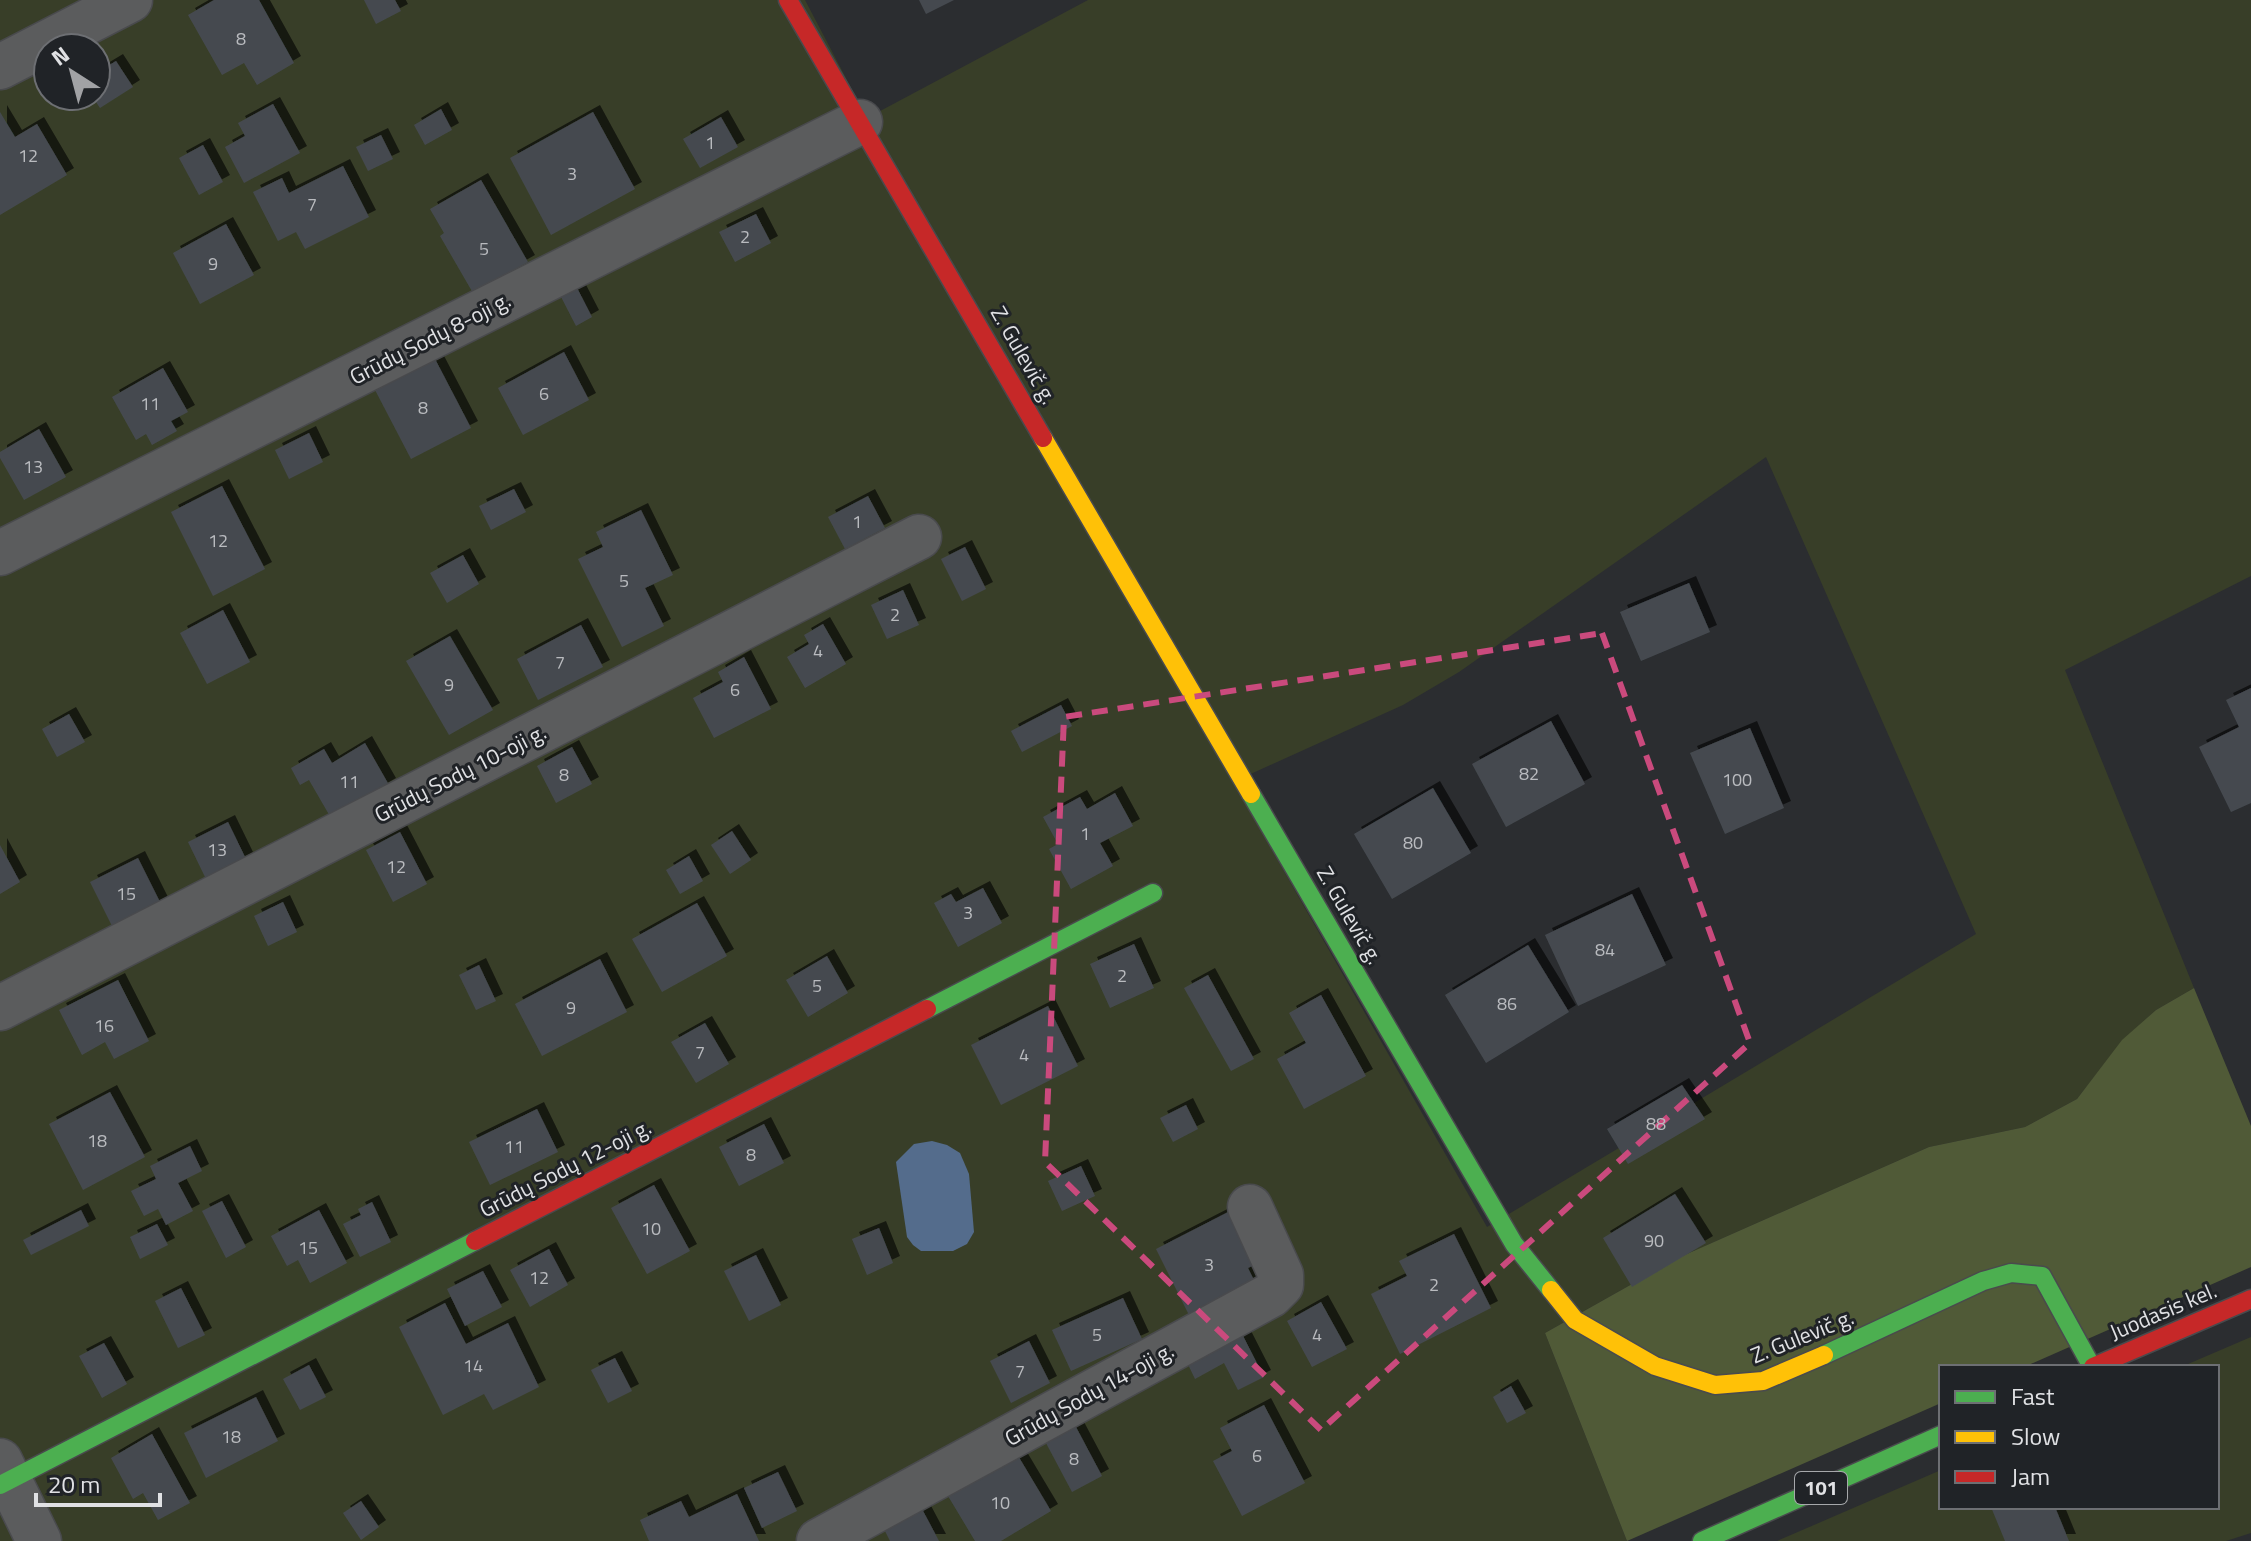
<svg xmlns="http://www.w3.org/2000/svg" width="2251" height="1541" viewBox="0 0 2251 1541" font-family="'Titillium Web',sans-serif">
<style>
.green{fill:#383e28;fill-rule:evenodd}
.forest{fill:#505a37}
.water{fill:#546c8c}
.building{fill:#454a50;filter:url(#shadow)}
.lines{fill:none;stroke-linecap:round;stroke-linejoin:round}
.street-casing{stroke:#494a4d;stroke-width:47}
.fast-casing{stroke:#494a4d;stroke-width:21}
.slow-casing{stroke:#494a4d;stroke-width:21}
.jam-casing{stroke:#494a4d;stroke-width:21}
.street{stroke:#5b5c5d;stroke-width:44}
.fast{stroke:#4caf50;stroke-width:18}
.slow{stroke:#ffc107;stroke-width:18}
.jam{stroke:#c62828;stroke-width:18}
.marked{fill:none;stroke:#ca4a7d;stroke-width:6;stroke-dasharray:16 10;stroke-linejoin:round}
.labels{text-anchor:middle;stroke-width:6;stroke-linejoin:round;paint-order:stroke}
.number-label{font-size:18px;fill:#b9bbbf}
.shield{fill:#202327;stroke:#a6a8ab;stroke-width:2}
.shield-label{font-size:20px;font-weight:bold;fill:#e0e1e4}
.street-label{font-size:22px;fill:#e0e1e4;stroke:#202327}
</style>
<defs>
<filter id="shadow"><feDropShadow dx="7" dy="-7" stdDeviation="0" flood-color="#0009"/></filter>
</defs>
<rect width="100%" height="100%" fill="#2b2d30"/>
<g class="green">
<path d="M0,0H805L867,118L1088,0H2251V576L2065,670L2194,988L2156,1010L2123,1040L2077,1099L2025,1127L1929,1147L1680,1257L1545,1333L1627,1541H0ZM48,48H96V96H48ZM1766,457L1976,934L1487,1227L1233,782L1403,705L1459,672Z"/>
<polygon points="2251,1337 2251,1533 2226,1541 1777,1541 1941,1470 1941,1507 2217,1507 2217,1367 2181,1367"/>
</g>
<polygon class="forest" points="2194,988 2251,1126 2251,1267 2024,1367 1941,1367 1941,1403 1627,1541 1545,1333 1680,1257 1929,1147 2025,1127 2077,1099 2122,1040 2156,1010"/>
<polygon class="water" points="932,1141 947,1145 960,1153 969,1174 974,1232 967,1244 953,1251 921,1251 913,1245 907,1237 896,1162 914,1144"/>
<g class="building">
<polygon points="214,0 259,0 294,63 257,85 244,63 222,75 188,15"/>
<polygon points="364,0 395,0 401,11 376,24"/>
<polygon points="919,0 954,0 926,14"/>
<polygon points="116,61 133,87 100,108 92,96 96,96 96,73"/>
<polygon points="273,104 300,153 244,183 225,147 245,136 238,123"/>
<polygon points="441,109 452,130 425,145 414,125"/>
<polygon points="0,112 15,137 37,124 67,175 0,215"/>
<polygon points="593,112 635,189 551,235 510,158"/>
<polygon points="721,117 738,147 700,168 683,139"/>
<polygon points="381,135 393,159 368,171 356,147"/>
<polygon points="203,145 223,182 199,195 179,158"/>
<polygon points="343,166 369,217 305,249 296,232 278,241 253,192 282,178 289,193"/>
<polygon points="481,180 528,262 473,293 440,236 444,233 430,209"/>
<polygon points="756,214 771,243 735,262 719,232"/>
<polygon points="226,224 254,275 200,304 173,253"/>
<polygon points="574,282 592,317 576,326 558,291"/>
<polygon points="564,352 589,400 523,435 498,388"/>
<polygon points="434,357 471,428 411,459 374,388"/>
<polygon points="163,368 188,412 171,421 177,431 152,445 146,434 136,440 112,397"/>
<polygon points="39,429 66,477 24,500 0,458 0,452"/>
<polygon points="309,433 323,462 289,479 275,450"/>
<polygon points="222,486 265,569 213,596 171,512"/>
<polygon points="514,489 526,512 491,530 479,506"/>
<polygon points="868,496 885,528 845,549 828,517"/>
<polygon points="641,510 673,575 645,588 664,626 622,647 578,559 603,547 596,532"/>
<polygon points="965,547 986,589 962,601 941,559"/>
<polygon points="463,555 479,584 447,603 430,573"/>
<polygon points="1689,583 1710,632 1641,661 1620,612"/>
<polygon points="903,590 919,625 887,639 871,605"/>
<polygon points="223,610 250,662 207,684 180,633"/>
<polygon points="823,624 846,664 805,688 787,657 809,644 804,635"/>
<polygon points="581,625 603,667 538,700 517,659"/>
<polygon points="450,636 493,710 449,735 406,661"/>
<polygon points="744,657 771,709 714,738 693,698 723,682 718,672"/>
<polygon points="2251,688 2251,803 2231,812 2199,747 2239,727 2226,700"/>
<polygon points="1061,705 1072,726 1022,752 1011,731"/>
<polygon points="69,714 85,742 57,757 42,729"/>
<polygon points="1551,721 1585,784 1506,827 1472,764"/>
<polygon points="1750,728 1784,808 1725,834 1690,753"/>
<polygon points="365,743 389,785 331,818 309,780 300,785 291,768 324,749 332,763"/>
<polygon points="572,747 592,784 556,803 537,766"/>
<polygon points="1433,788 1471,853 1392,899 1354,834"/>
<polygon points="1115,793 1133,826 1100,843 1113,866 1071,889 1049,849 1058,844 1043,817 1080,797 1087,809"/>
<polygon points="228,822 246,859 206,879 188,842"/>
<polygon points="732,831 751,860 730,874 711,845"/>
<polygon points="400,832 427,884 393,902 366,850"/>
<polygon points="0,845 20,882 0,894"/>
<polygon points="689,856 703,881 680,894 666,870"/>
<polygon points="138,858 162,906 114,930 90,882"/>
<polygon points="983,888 1002,923 958,947 934,903 951,894 956,902"/>
<polygon points="1632,894 1666,965 1578,1006 1545,935"/>
<polygon points="283,902 297,932 268,946 254,916"/>
<polygon points="697,903 727,956 662,992 632,939"/>
<polygon points="1134,944 1154,988 1110,1008 1090,964"/>
<polygon points="1528,945 1569,1012 1486,1063 1445,995"/>
<polygon points="827,956 848,993 808,1017 786,980"/>
<polygon points="600,959 627,1012 542,1056 515,1004"/>
<polygon points="479,965 496,1001 476,1010 459,975"/>
<polygon points="1208,975 1254,1059 1231,1071 1184,988"/>
<polygon points="118,980 149,1041 114,1059 105,1042 82,1055 59,1010"/>
<polygon points="1321,995 1366,1076 1304,1109 1277,1059 1306,1043 1289,1013"/>
<polygon points="1048,1006 1078,1066 1001,1105 971,1045"/>
<polygon points="705,1023 729,1064 696,1083 671,1042"/>
<polygon points="1682,1085 1705,1119 1628,1164 1607,1129"/>
<polygon points="110,1092 145,1157 83,1190 49,1124"/>
<polygon points="1186,1105 1198,1129 1173,1142 1160,1118"/>
<polygon points="537,1109 558,1152 490,1185 469,1142"/>
<polygon points="764,1124 784,1163 739,1186 719,1147"/>
<polygon points="190,1146 202,1171 178,1183 193,1211 166,1225 158,1209 144,1216 131,1191 156,1179 150,1166"/>
<polygon points="1081,1166 1095,1196 1062,1211 1048,1181"/>
<polygon points="654,1185 690,1251 647,1274 611,1208"/>
<polygon points="1675,1194 1706,1243 1632,1287 1603,1238"/>
<polygon points="222,1201 246,1247 226,1258 202,1211"/>
<polygon points="372,1202 391,1242 360,1257 343,1224 361,1215 358,1209"/>
<polygon points="1234,1209 1260,1262 1248,1268 1255,1282 1189,1315 1156,1249"/>
<polygon points="81,1210 89,1226 31,1255 23,1240"/>
<polygon points="319,1210 347,1263 310,1283 298,1260 287,1266 271,1236"/>
<polygon points="157,1224 168,1245 140,1259 130,1237"/>
<polygon points="879,1228 893,1263 867,1275 852,1239"/>
<polygon points="1454,1234 1491,1308 1400,1354 1371,1294 1407,1276 1399,1261"/>
<polygon points="549,1249 568,1285 530,1307 510,1270"/>
<polygon points="756,1255 781,1305 749,1321 724,1271"/>
<polygon points="483,1271 502,1307 465,1326 447,1289"/>
<polygon points="181,1288 205,1335 178,1348 155,1301"/>
<polygon points="1123,1298 1142,1339 1071,1371 1052,1330"/>
<polygon points="1321,1302 1347,1349 1312,1367 1287,1321"/>
<polygon points="445,1303 466,1344 508,1323 539,1387 493,1410 484,1394 443,1415 399,1327"/>
<polygon points="1239,1328 1264,1377 1238,1390 1224,1363 1195,1379 1184,1356"/>
<polygon points="1029,1341 1050,1383 1011,1403 990,1361"/>
<polygon points="104,1343 127,1384 102,1398 79,1356"/>
<polygon points="615,1358 632,1391 608,1403 591,1370"/>
<polygon points="309,1365 326,1397 300,1410 283,1379"/>
<polygon points="1511,1386 1526,1413 1507,1423 1493,1397"/>
<polygon points="256,1397 278,1441 206,1478 184,1433"/>
<polygon points="1264,1405 1305,1483 1242,1516 1213,1461 1232,1451 1220,1428"/>
<polygon points="1076,1427 1102,1476 1072,1492 1046,1443"/>
<polygon points="152,1434 190,1503 158,1520 143,1493 133,1499 111,1458"/>
<polygon points="1017,1454 1051,1511 1001,1541 975,1541 948,1496"/>
<polygon points="778,1472 797,1511 762,1528 744,1488"/>
<polygon points="737,1494 759,1541 649,1541 640,1520 681,1501 689,1517"/>
<polygon points="361,1501 379,1527 361,1540 343,1513"/>
<polygon points="1991,1507 2055,1507 2069,1541 2005,1541"/>
<polygon points="922,1509 939,1541 890,1541 884,1529"/>
</g>
<g class="lines">
<g class="street-casing">
<g id="street">
<polyline points="0,67 130,0"/>
<polyline points="0,553 860,122"/>
<polyline points="0,1008 919,537"/>
<polyline points="0,1461 39,1541"/>
<polyline points="819,1541 1271,1295 1281,1285 1281,1275 1250,1207"/>
</g>
</g>
<g class="fast-casing">
<g id="fast">
<polyline points="1251,794 1514,1244 1551,1290"/>
<polyline points="927,1009 1153,893"/>
<polyline points="1824,1355 1983,1281 2011,1273 2042,1276 2092,1367"/>
<polyline points="0,1485 475,1241"/>
<polyline points="1702,1541 1941,1435"/>
</g>
</g>
<g class="slow-casing">
<g id="slow">
<polyline points="1043,438 1251,794"/>
<polyline points="1551,1290 1575,1320 1655,1366 1715,1385 1763,1381 1824,1355"/>
</g>
</g>
<g class="jam-casing">
<g id="jam">
<polyline points="788,0 1043,438"/>
<polyline points="475,1241 927,1009"/>
<polyline points="2093,1367 2251,1299"/>
</g>
</g>
<use href="#street" class="street"/>
<use href="#fast" class="fast"/>
<use href="#slow" class="slow"/>
<use href="#jam" class="jam"/>
</g>
<path class="marked" d="M1602,633L1750,1043L1321,1430L1045,1162L1064,717Z"/>
<g class="labels">
<g class="number-label">
<text x="241" y="45">8</text>
<text x="710" y="149">1</text>
<text x="28" y="162">12</text>
<text x="572" y="180">3</text>
<text x="312" y="211">7</text>
<text x="745" y="243">2</text>
<text x="484" y="255">5</text>
<text x="213" y="270">9</text>
<text x="544" y="400">6</text>
<text x="150" y="410">11</text>
<text x="423" y="414">8</text>
<text x="33" y="473">13</text>
<text x="857" y="528">1</text>
<text x="218" y="547">12</text>
<text x="624" y="587">5</text>
<text x="895" y="621">2</text>
<text x="818" y="657">4</text>
<text x="560" y="669">7</text>
<text x="449" y="691">9</text>
<text x="735" y="696">6</text>
<text x="1529" y="780">82</text>
<text x="564" y="781">8</text>
<text x="1737" y="786">100</text>
<text x="349" y="788">11</text>
<text x="1085" y="840">1</text>
<text x="1413" y="849">80</text>
<text x="217" y="856">13</text>
<text x="396" y="873">12</text>
<text x="126" y="900">15</text>
<text x="968" y="919">3</text>
<text x="1605" y="956">84</text>
<text x="1122" y="982">2</text>
<text x="817" y="992">5</text>
<text x="1507" y="1010">86</text>
<text x="571" y="1014">9</text>
<text x="104" y="1032">16</text>
<text x="700" y="1059">7</text>
<text x="1024" y="1061">4</text>
<text x="1656" y="1130">88</text>
<text x="97" y="1147">18</text>
<text x="514" y="1153">11</text>
<text x="751" y="1161">8</text>
<text x="651" y="1235">10</text>
<text x="1654" y="1247">90</text>
<text x="308" y="1254">15</text>
<text x="1209" y="1271">3</text>
<text x="539" y="1284">12</text>
<text x="1434" y="1291">2</text>
<text x="1097" y="1341">5</text>
<text x="1317" y="1341">4</text>
<text x="473" y="1372">14</text>
<text x="1020" y="1378">7</text>
<text x="231" y="1443">18</text>
<text x="1257" y="1462">6</text>
<text x="1074" y="1465">8</text>
<text x="1000" y="1509">10</text>
</g>
<rect class="shield" x="1795" y="1472" width="52" height="32" rx="6"/>
<g class="shield-label">
<text x="1821" y="1495">101</text>
</g>
<g class="street-label">
<text transform="translate(430 338) rotate(-27)" y="8">Grūdų Sodų 8-oji g.</text>
<text transform="translate(1024 355) rotate(60)" y="8">Z. Gulevič g.</text>
<text transform="translate(460 773) rotate(-27)" y="8">Grūdų Sodų 10-oji g.</text>
<text transform="translate(1350 915) rotate(60)" y="8">Z. Gulevič g.</text>
<text transform="translate(565 1168) rotate(-27)" y="8">Grūdų Sodų 12-oji g.</text>
<text transform="translate(2163 1311) rotate(-23)" y="8">Juodasis kel.</text>
<text transform="translate(1802 1336) rotate(-22)" y="8">Z. Gulevič g.</text>
<text transform="translate(1089 1394) rotate(-29)" y="8">Grūdų Sodų 14-oji g.</text>
</g>
</g>
<rect x="1939" y="1365" width="280" height="144" fill="#202327" stroke="#6d6f73" stroke-width="2"/>
<rect x="1955" y="1391" width="40" height="12" fill="#4caf50" stroke="#6d6f73" stroke-width="2"/>
<text x="2011" y="1405" font-size="24" fill="#e0e1e4">Fast</text>
<rect x="1955" y="1431" width="40" height="12" fill="#ffc107" stroke="#6d6f73" stroke-width="2"/>
<text x="2011" y="1445" font-size="24" fill="#e0e1e4">Slow</text>
<rect x="1955" y="1471" width="40" height="12" fill="#c62828" stroke="#6d6f73" stroke-width="2"/>
<text x="2011" y="1485" font-size="24" fill="#e0e1e4">Jam</text>
<g transform="translate(72 72) rotate(324)"><circle r="38" fill="#202327" stroke="#6d6f73" stroke-width="2"/>
<path d="M0-6L14 30L0 20L-14 30Z" fill="#a1a2a5"/>
<text y="-12" font-size="22" font-weight="bold" text-anchor="middle" fill="#e0e1e4">N</text>
</g>
<path d="M36 1493v12h124v-12" fill="none" stroke="#e0e1e4" stroke-width="4"/>
<text x="48" y="1493" font-size="24" fill="#e0e1e4" stroke="#202327" stroke-width="6" paint-order="stroke">20 m</text>
</svg>
